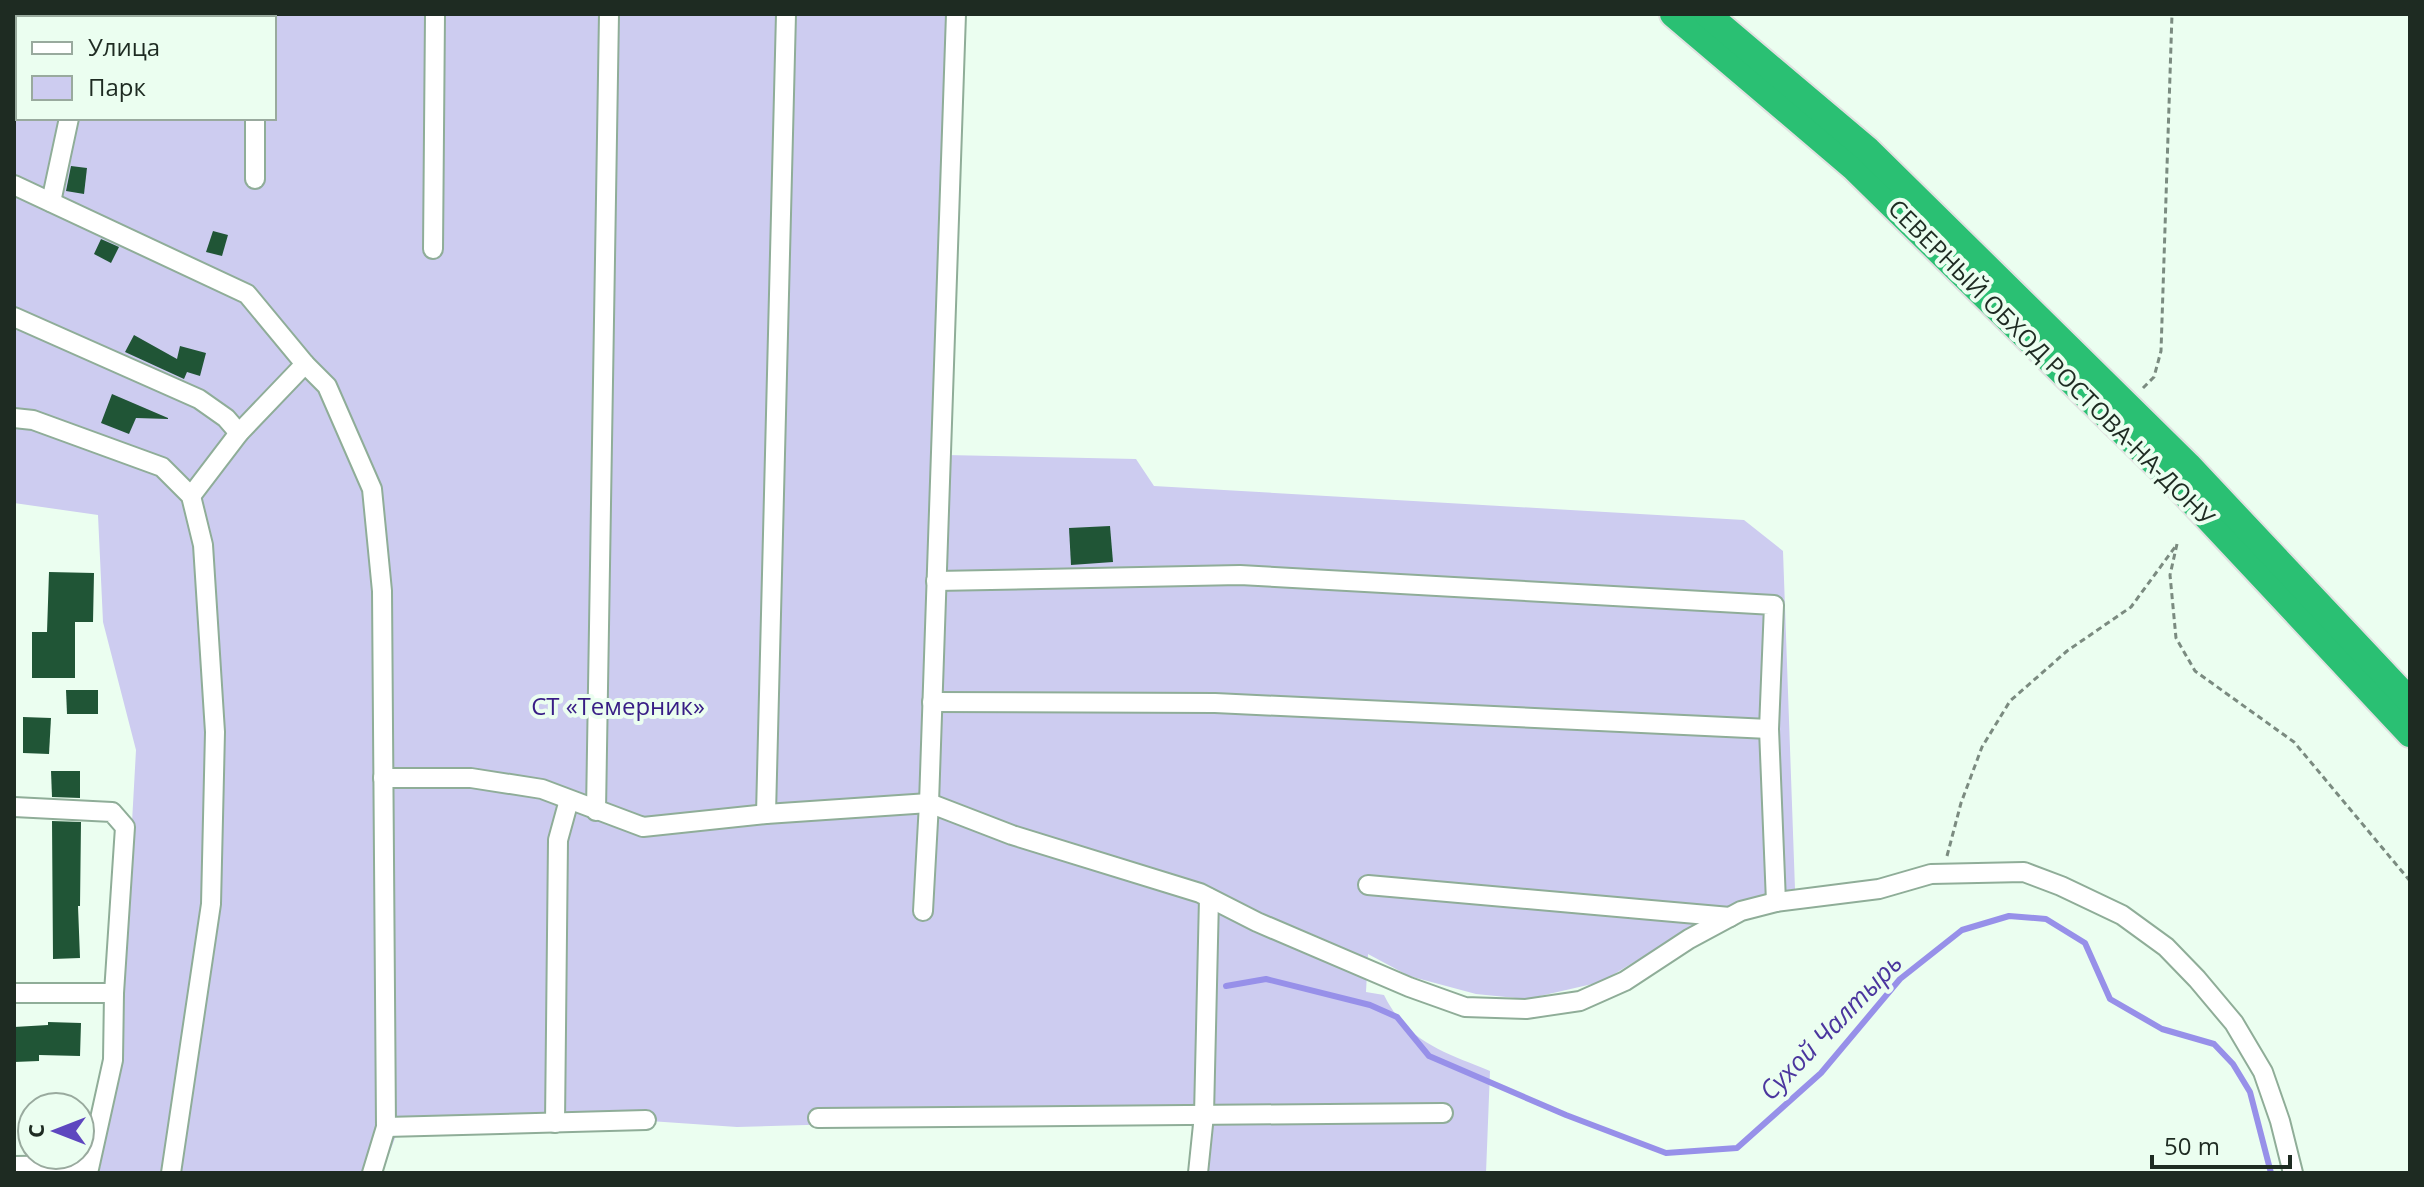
<svg xmlns="http://www.w3.org/2000/svg" width="2424" height="1187" viewBox="0 0 2424 1187" font-family="'Open Sans',sans-serif">
<style>
.green{fill:#cdccf0;fill-rule:evenodd}
.lines{fill:none;stroke-linecap:round;stroke-linejoin:round}
.stream{stroke:#9790e9;stroke-width:6}
.building{fill:#205536}
.minor-casing{stroke:#8fad98;stroke-width:22}
.highway-casing{stroke:#e0e1e0;stroke-width:30}
.path{stroke:#7b8b80;stroke-width:3;stroke-dasharray:6 4;stroke-linecap:butt}
.minor{stroke:#fff;stroke-width:18}
.highway{stroke:#2ac073;stroke-width:26}
.labels{text-anchor:middle;stroke-width:8;stroke-linejoin:round;paint-order:stroke}
.street-label{font-size:24px;fill:#1e2b22;stroke:#ebfef0}
.park-label{font-size:24px;fill:#381d85;stroke:#ebfef0}
.water-label{font-size:26px;font-style:italic;fill:#4b369e;stroke:#ebfef0}
</style>
<rect width="100%" height="100%" fill="#ebfef0"/>
<path class="green" d="M14,14H962L946,455L1136,459L1154,486L1744,520L1783,551L1795,889L1761,895L1649,953L1601,982L1527,999L1476,994L1409,976L1368,954L1366,992L1384,995C1407,1042 1444,1052 1490,1071L1486,1173H1205L1188,1114L737,1127L635,1120L401,1122L382,1173H99L121,1061L123,985L136,750L103,622L98,515L14,503ZM18,18H274V118H18Z"/>
<g class="lines">
<polyline class="stream" points="1226,986 1266,979 1370,1005 1397,1017 1429,1056 1566,1115 1666,1153 1737,1148 1821,1073 1900,979 1962,930 2009,916 2046,919 2085,943 2110,999 2162,1029 2214,1044 2233,1064 2250,1092 2271,1173"/>
</g>
<g class="building">
<polygon points="71,166 87,168 84,194 66,191"/>
<polygon points="213,231 228,235 222,256 206,252"/>
<polygon points="101,239 119,247 111,263 94,254"/>
<polygon points="134,335 177,359 180,346 206,353 200,376 187,372 184,379 125,352"/>
<polygon points="112,394 168,418 168,419 136,418 129,434 101,423"/>
<polygon points="1110,526 1113,562 1071,565 1069,528"/>
<polygon points="49,572 94,573 93,622 75,622 75,678 32,678 32,632 47,632"/>
<polygon points="66,690 98,690 98,714 67,714"/>
<polygon points="23,717 51,718 49,754 23,753"/>
<polygon points="51,771 80,771 80,798 52,797"/>
<polygon points="52,821 81,822 80,906 78,906 80,958 53,959"/>
<polygon points="48,1022 81,1023 80,1056 39,1055 39,1061 14,1062 14,1027 48,1025"/>
</g>
<g class="lines">
<g class="minor-casing">
<g id="minor">
<polyline points="85,14 85,18"/>
<polyline points="256,18 256,14"/>
<polyline points="255,179 255,118"/>
<polyline points="14,185 247,294 305,364 327,386 372,489 382,591 386,1127 372,1173"/>
<polyline points="51,202 69,118"/>
<polyline points="433,249 435,14"/>
<polyline points="14,317 199,399 226,418 239,433"/>
<polyline points="14,418 33,420 162,467 191,496 203,545 215,732 211,904 171,1173"/>
<polyline points="191,496 239,433 305,364"/>
<polyline points="936,581 1240,575 1774,605 1769,729 1776,902"/>
<polyline points="932,702 1215,703 1769,729"/>
<polyline points="383,778 471,778 542,789 643,827 766,814 929,803 1012,835 1200,893 1257,922 1409,987 1465,1007 1526,1009 1580,1001 1625,981 1689,939 1741,911 1776,902 1879,889 1931,874 2024,872 2061,886 2122,915 2166,947 2197,979 2234,1023 2263,1072 2280,1121 2293,1173"/>
<polyline points="14,807 112,812 125,827 114,993 113,1060 88,1173"/>
<polyline points="596,811 609,14"/>
<polyline points="766,814 786,14"/>
<polyline points="1368,885 1730,917"/>
<polyline points="923,911 929,803 956,14"/>
<polyline points="14,993 114,993"/>
<polyline points="818,1118 1443,1113"/>
<polyline points="555,1123 558,840 569,800"/>
<polyline points="386,1127 646,1120"/>
<polyline points="14,1166 89,1165"/>
<polyline points="1198,1173 1204,1115 1209,898"/>
</g>
</g>
<g class="highway-casing">
<g id="highway">
<polyline points="1673,14 1853,167 2172,480 2410,734"/>
<polyline points="1707,14 1868,150 2188,465 2410,701"/>
</g>
</g>
<g class="path">
<polyline points="2143,388 2154,377 2161,351 2172,14"/>
<polyline points="2177,544 2170,575 2176,638 2195,671 2294,742 2410,881"/>
<polyline points="1947,856 1961,803 1982,747 2010,701 2067,651 2131,607 2175,547"/>
</g>
<use href="#minor" class="minor"/>
<use href="#highway" class="highway"/>
</g>
<g class="labels">
<g class="street-label">
<text transform="translate(2051 363) rotate(45)" y="8">СЕВЕРНЫЙ ОБХОД РОСТОВА-НА-ДОНУ</text>
</g>
<g class="park-label">
<text x="618" y="715">СТ «Темерник»</text>
</g>
<g class="water-label">
<text transform="translate(1831 1027) rotate(-46)" y="9">Сухой Чалтырь</text>
</g>
</g>
<rect width="2424" height="1187" fill="none" stroke="#1e2b22" stroke-width="32"/>
<rect x="16" y="16" width="260" height="104" fill="#ebfef0" stroke="#99aa9e" stroke-width="2"/>
<rect x="32" y="42" width="40" height="12" fill="#ffffff" stroke="#99aa9e" stroke-width="2"/>
<text x="88" y="56" font-size="24" fill="#1e2b22">Улица</text>
<rect x="32" y="76" width="40" height="24" fill="#cdccf0" stroke="#99aa9e" stroke-width="2"/>
<text x="88" y="96" font-size="24" fill="#1e2b22">Парк</text>
<g transform="translate(56 1131) rotate(270)"><circle r="38" fill="#ebfef0" stroke="#99aa9e" stroke-width="2"/>
<path d="M0-6L14 30L0 20L-14 30Z" fill="#5e47bf"/>
<text y="-12" font-size="22" font-weight="bold" text-anchor="middle" fill="#1e2b22">С</text>
</g>
<path d="M2152 1155v12h138v-12" fill="none" stroke="#1e2b22" stroke-width="4"/>
<text x="2164" y="1155" font-size="24" fill="#1e2b22" stroke="#ebfef0" stroke-width="6" paint-order="stroke">50 m</text>
</svg>
